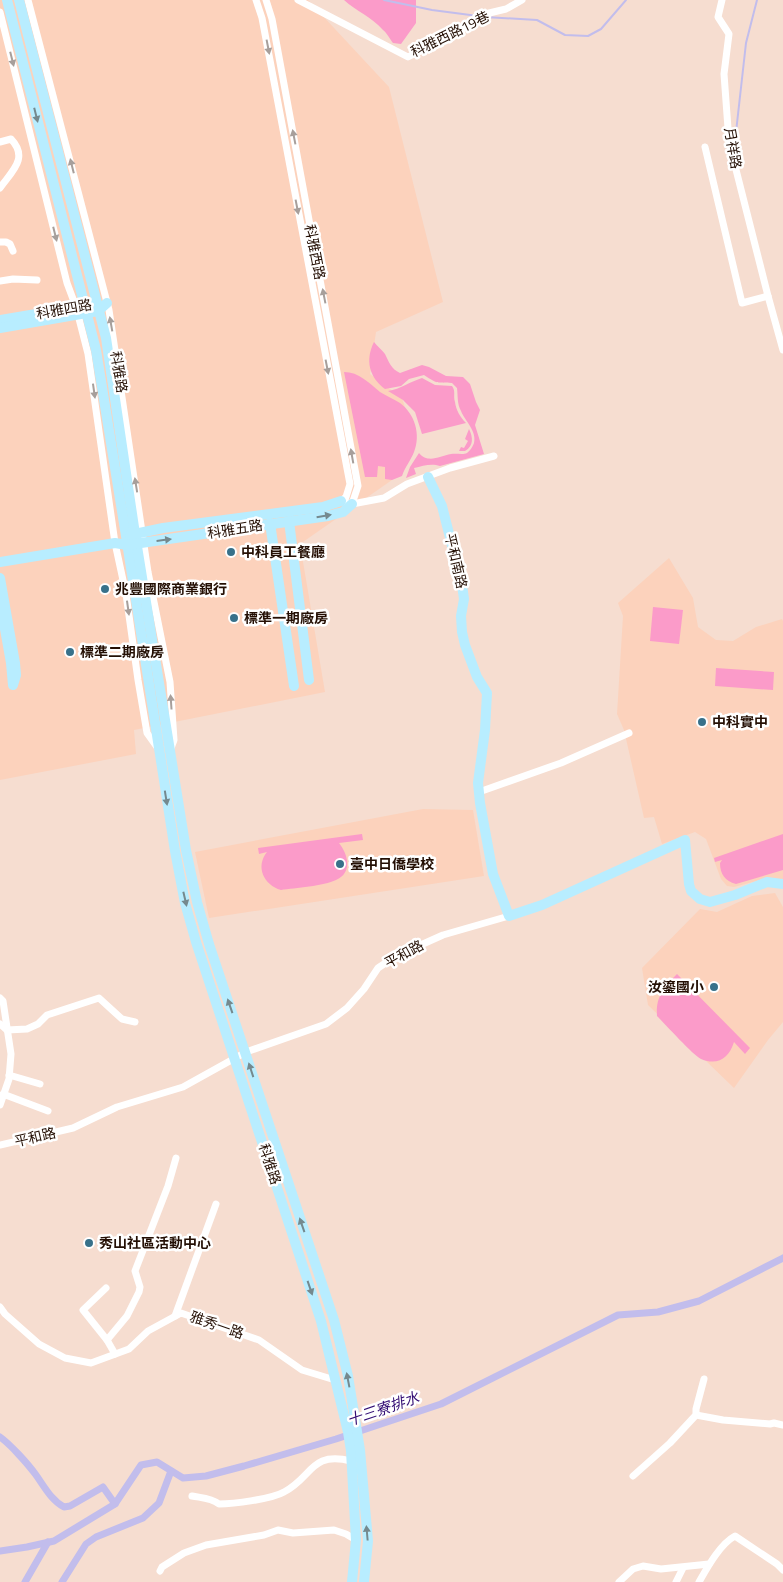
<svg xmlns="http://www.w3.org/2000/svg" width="783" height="1582" viewBox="0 0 783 1582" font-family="'Titillium Web','Noto Sans TC',sans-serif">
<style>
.built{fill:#fcd2bc}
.green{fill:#fb9bc9}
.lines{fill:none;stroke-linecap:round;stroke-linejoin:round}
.stream{stroke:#c2bdec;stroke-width:2}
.canal{stroke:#c2bdec;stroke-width:7}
.street{stroke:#fff;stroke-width:7}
.secondary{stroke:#b8edff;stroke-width:10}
.oneway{fill:#a79f9b}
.oneway2{fill:#75898e}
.poi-dot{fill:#38718a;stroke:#fff;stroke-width:2}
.labels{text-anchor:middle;stroke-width:5;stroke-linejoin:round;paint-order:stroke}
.street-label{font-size:14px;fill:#240f04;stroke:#fff}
.poi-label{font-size:14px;font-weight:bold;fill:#240f04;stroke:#fff;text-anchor:start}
.water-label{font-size:15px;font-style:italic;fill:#320c73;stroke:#fff}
</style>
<rect width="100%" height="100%" fill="#f6ddd0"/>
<g class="built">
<polygon points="0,0 308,0 389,87 443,302 376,332 370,374 402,398 413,433 392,480 300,544 325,692 134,730 136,754 0,780"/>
<polygon points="669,558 693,598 698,627 716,640 733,641 756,627 782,619 783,621 783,882 764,879 734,887 727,886 721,879 706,839 695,832 662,844 654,817 644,818 624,730 617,714 623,616 618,603"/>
<polygon points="423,809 473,810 484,876 209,918 195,852"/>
<polygon points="775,893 783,907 783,1022 768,1040 734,1088 648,1005 642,968 700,909 717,912 752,896"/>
</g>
<g class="green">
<path d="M344,0H416V23L401,44L393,43C390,39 387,33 383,30C372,17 356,11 344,0Z"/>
<path d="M374,342C377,346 382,350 385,354C389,362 391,369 400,373L422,365L429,367L446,376L463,377L470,384L476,402L480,410L475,425L484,454L440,466C431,463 423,466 414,468L416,474L406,478L410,467L419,453C428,464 440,456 451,454C456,453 463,455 467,453C470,451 473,446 474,443C477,431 465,421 461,411C457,404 458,396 457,388L452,383C436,382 439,385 424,375L409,379L401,386L385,389C369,377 365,360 374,342Z"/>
<path d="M344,372C359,372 369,383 380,392C386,396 394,399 400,403C415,414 421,435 414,452C411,460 405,467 402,476L392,480L385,479V467L378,466L377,477H365Z"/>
<path d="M422,378L435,385L452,386C456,391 453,396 455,402C456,410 460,417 466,423L422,434L415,412L403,400L388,391C401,389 409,382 422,378Z"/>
<path d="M469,429C473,437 474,446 465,451H459L461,447L464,448L468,441L465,439Z"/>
<polygon points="653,607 683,610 679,644 650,641"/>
<polygon points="716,668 774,672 773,690 715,686"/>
<path d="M362,834L363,840L339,843C348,854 353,873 336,880C324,886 295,888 281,890C264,885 255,867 267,852L259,854L258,848Z"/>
<path d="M783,834V870L736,884C725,881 720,874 720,863L722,860L715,862L714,858Z"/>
<path d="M677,974L750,1048L745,1054L734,1042C729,1058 718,1066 701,1059C694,1056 665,1024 657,1016C656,1001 660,987 677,984L672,979Z"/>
</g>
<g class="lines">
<g class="stream">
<polyline points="384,0 432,10 478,16"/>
<polyline points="485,17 537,20 565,35 588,36 601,29 626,0"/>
<polyline points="738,163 735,141 746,43 757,0"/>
</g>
<g class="canal">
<path d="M0,1437C10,1444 28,1464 36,1475C44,1486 51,1500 64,1507L70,1506L103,1487L115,1504"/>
<polyline points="0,1551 27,1547 54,1541 115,1504 141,1465 157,1462 183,1478 206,1476 244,1466 336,1439 441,1404 618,1315 658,1312 699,1301 783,1258"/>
<polyline points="25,1582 48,1542"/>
<polyline points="62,1582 86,1544 96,1537 143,1518 159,1503 171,1471"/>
</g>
<g class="street">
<polyline points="28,0 109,310 148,572 170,682 174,740 171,748"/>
<polyline points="256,0 262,18 350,484 346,497 341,501 352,504 384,498 407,484 450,468 494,456"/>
<polyline points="266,0 272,19 356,475 358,486 352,504"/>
<polyline points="298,0 408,57 474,23 485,14 506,9 522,0"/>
<polyline points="722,0 718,17 729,34 724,74 729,142 768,296 783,350"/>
<polyline points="0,12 67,283 76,307 88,354 115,543 126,594 138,680 147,733 157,747"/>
<path d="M0,142L11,139C29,158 12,171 0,188"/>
<polyline points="705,147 742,303 768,296"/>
<polyline points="0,242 6,242 10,244 13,251"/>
<polyline points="0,281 13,279 37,280"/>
<polyline points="479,792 561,763 629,733"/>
<polyline points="0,998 3,1001 11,1054 9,1079 0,1105"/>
<polyline points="0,1024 7,1030 27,1029 38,1024 47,1015 99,998 122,1019 135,1022"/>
<polyline points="9,1075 40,1084"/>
<polyline points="3,1094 48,1111"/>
<polyline points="0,1145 73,1128 117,1107 183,1087 246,1052 326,1024 347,1008 364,989 378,968 396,956 443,935 509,916"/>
<polyline points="106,1288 83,1310 107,1340 115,1354"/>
<polyline points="0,1307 5,1314 39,1344 65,1358 91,1363 129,1349 148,1331 181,1313 259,1340 302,1370 335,1380"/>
<polyline points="175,1316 216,1204"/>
<polyline points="107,1340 127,1316 139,1292 140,1287 135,1271 168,1186 176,1158"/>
<polyline points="696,1415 723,1420 770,1424 774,1423 783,1425"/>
<polyline points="633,1476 670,1443 696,1415 696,1409 704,1379"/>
<path d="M192,1496C202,1498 211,1498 219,1504C233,1504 272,1499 284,1492C313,1477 310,1451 351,1461"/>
<polyline points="160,1571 162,1567 184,1553 206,1545 264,1535 278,1530 293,1533 334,1530 346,1534 356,1540"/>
<polyline points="619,1582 633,1569 643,1566 661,1569 709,1564"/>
<polyline points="676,1582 683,1568"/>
<path d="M699,1582C707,1568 720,1544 735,1536L777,1564L783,1570"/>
</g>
<g class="secondary">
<polyline points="7,0 96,350 126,536 175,851 185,903 196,942 321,1321 348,1432 351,1451 356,1540 352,1582"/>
<polyline points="19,0 106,338 135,534 186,850 197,902 209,944 334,1320 348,1376 360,1450 368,1541 364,1582"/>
<polyline points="0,320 89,305"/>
<polyline points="0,328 98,311 107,303"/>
<polyline points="428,477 442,506 462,585 464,599 461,616 462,632 465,645 477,677 487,693 485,730 478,783 480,803 493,874 509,916 542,905 685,840 689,884 691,891 700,899 710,902 735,895 767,882 783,884"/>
<polyline points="289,521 309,680"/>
<polyline points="270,523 294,686"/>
<polyline points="130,535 163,528 323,507 341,501"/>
<polyline points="0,562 115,543 127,545 328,516 343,512 352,504"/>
<polyline points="0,578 15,663 16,675 13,685 11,663 0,601"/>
</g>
</g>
<defs><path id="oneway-solid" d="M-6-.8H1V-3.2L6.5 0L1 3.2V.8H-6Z" transform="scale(1.25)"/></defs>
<g class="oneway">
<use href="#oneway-solid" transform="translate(268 47) rotate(79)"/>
<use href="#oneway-solid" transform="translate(12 59) rotate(76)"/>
<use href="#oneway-solid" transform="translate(294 137) rotate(-101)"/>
<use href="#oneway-solid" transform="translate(72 166) rotate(-104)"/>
<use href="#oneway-solid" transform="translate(297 207) rotate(79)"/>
<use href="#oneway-solid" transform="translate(55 234) rotate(76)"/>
<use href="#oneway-solid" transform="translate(324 296) rotate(-101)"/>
<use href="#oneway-solid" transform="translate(111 324) rotate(-100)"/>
<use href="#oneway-solid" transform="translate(327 367) rotate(79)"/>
<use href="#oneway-solid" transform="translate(94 391) rotate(82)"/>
<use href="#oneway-solid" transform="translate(352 456) rotate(-100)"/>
<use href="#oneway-solid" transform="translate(136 485) rotate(-99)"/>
<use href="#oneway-solid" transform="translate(128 608) rotate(82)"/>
<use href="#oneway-solid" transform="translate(171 702) rotate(-94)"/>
</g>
<g class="oneway2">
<use href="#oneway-solid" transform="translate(36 115) rotate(76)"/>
<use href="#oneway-solid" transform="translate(324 516) rotate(-10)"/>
<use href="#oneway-solid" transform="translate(164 540) rotate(-7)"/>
<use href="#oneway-solid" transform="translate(166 798) rotate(81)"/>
<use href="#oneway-solid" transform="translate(185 899) rotate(77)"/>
<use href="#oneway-solid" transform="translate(230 1006) rotate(-109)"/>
<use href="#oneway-solid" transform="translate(251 1070) rotate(-108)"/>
<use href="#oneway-solid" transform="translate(302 1225) rotate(-109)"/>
<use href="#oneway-solid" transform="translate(310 1288) rotate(71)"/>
<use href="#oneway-solid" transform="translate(348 1380) rotate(-101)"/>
<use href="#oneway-solid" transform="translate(367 1533) rotate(-95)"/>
</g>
<g class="poi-dot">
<circle cx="231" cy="552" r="5"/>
<circle cx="105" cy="589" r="5"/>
<circle cx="234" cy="618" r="5"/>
<circle cx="70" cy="652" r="5"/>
<circle cx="702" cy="722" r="5"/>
<circle cx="340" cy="864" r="5"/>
<circle cx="714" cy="987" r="5"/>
<circle cx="89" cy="1243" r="5"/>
</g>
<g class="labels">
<g class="street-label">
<text transform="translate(450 34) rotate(-26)" y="5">科雅西路19巷</text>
<text transform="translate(733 148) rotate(80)" y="5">月祥路</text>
<text transform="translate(315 252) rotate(79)" y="5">科雅西路</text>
<text transform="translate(64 309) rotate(-10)" y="5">科雅四路</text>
<text transform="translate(119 372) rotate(81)" y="5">科雅路</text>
<text transform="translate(235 529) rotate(-9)" y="5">科雅五路</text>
<text transform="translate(456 561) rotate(77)" y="5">平和南路</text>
<text transform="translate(404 954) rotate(-29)" y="5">平和路</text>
<text transform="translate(35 1137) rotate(-13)" y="5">平和路</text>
<text transform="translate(270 1164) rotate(72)" y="5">科雅路</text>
<text transform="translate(217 1325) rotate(19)" y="5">雅秀一路</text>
</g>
<g class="poi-label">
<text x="241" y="557">中科員工餐廳</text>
<text x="115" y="594">兆豐國際商業銀行</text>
<text x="244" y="623">標準一期廠房</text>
<text x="80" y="657">標準二期廠房</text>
<text x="712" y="727">中科實中</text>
<text x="350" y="869">臺中日僑學校</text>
<text x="704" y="992" text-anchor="end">汝鎏國小</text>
<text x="99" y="1248">秀山社區活動中心</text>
</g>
<g class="water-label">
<text transform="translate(383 1409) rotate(-19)" y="5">十三寮排水</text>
</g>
</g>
</svg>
